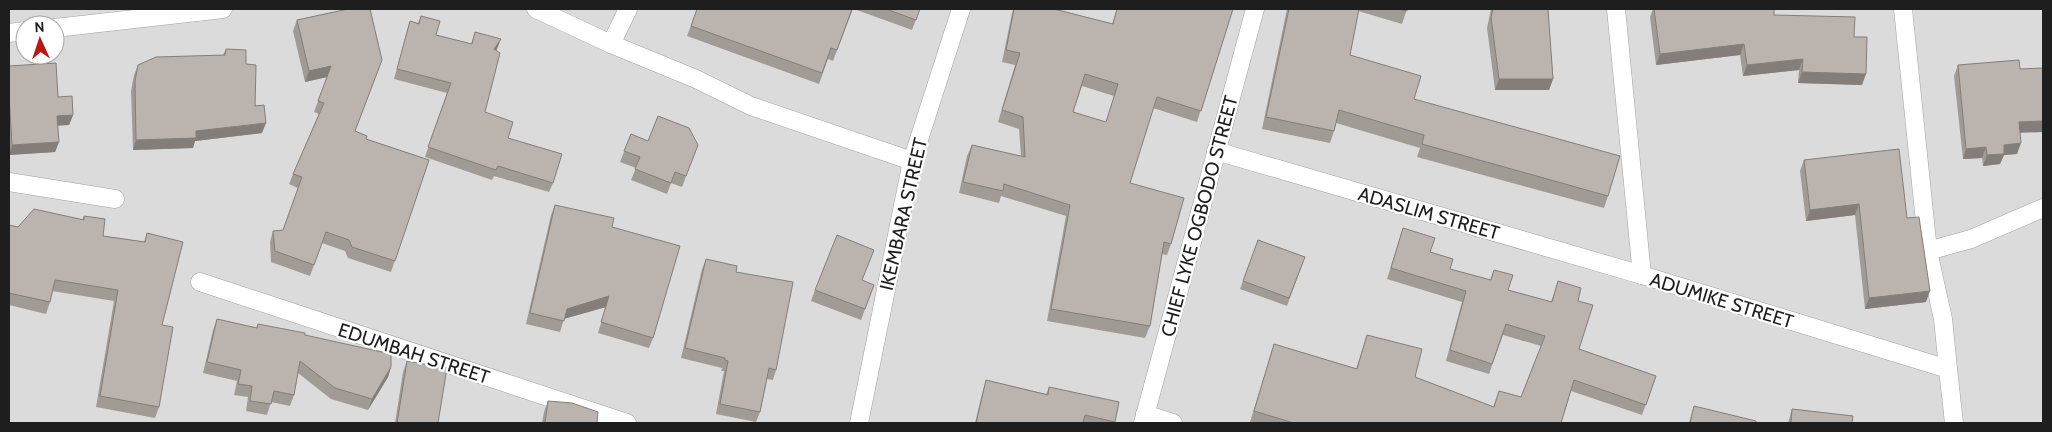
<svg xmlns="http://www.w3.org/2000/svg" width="2052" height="432" viewBox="0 0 2052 432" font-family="Cabin,sans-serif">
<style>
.residential{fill:#dcdbdb;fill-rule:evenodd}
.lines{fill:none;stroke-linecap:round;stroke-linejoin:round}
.minor-casing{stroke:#a2a2a2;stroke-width:19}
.minor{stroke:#fff;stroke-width:18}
.wall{fill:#a19b96;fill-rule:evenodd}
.shaded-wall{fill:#837e7a}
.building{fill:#bbb4ae;stroke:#837e7a;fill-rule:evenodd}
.labels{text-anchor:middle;stroke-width:4.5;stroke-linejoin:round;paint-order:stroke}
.street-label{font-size:19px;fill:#1e1e1e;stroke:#fff}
</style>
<rect width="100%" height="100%" fill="#eeebe5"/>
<path class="residential" d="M9,9H2043V423H9ZM25,25H55V55H25Z"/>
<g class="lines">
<g class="minor-casing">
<g id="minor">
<polyline points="536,9 611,44 696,79 751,106 912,161"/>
<polyline points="1616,9 1642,275 1948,369 1954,423"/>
<polyline points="1903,9 1928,251 1943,319 1948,369"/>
<polyline points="55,28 223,9"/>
<polyline points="9,33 25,31"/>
<polyline points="611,44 628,9"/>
<polyline points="1216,151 1642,275"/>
<polyline points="9,182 115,199"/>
<polyline points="1928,251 1971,239 2043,208"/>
<polyline points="200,282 627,423"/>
<polyline points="1145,414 1173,423"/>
<polyline points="859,423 912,161 961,9"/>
<polyline points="1143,423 1255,9"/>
</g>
</g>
<use href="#minor" class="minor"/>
</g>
<g class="wall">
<polygon points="348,9 370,9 382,60 355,131 367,136 366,139 429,160 391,272 348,258 345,251 322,243 310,276 271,262 270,242 273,231 283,230 298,188 289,184 293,174 319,114 314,112 327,77 305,82 293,31 297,20"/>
<polygon points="697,9 853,9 833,61 828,59 819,84 687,36"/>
<polygon points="854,9 920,9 912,30"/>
<path d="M1013,9H1054L1112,24L1117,9H1233L1197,122L1153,108L1130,183L1171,244L1167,255L1162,254L1150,326L1145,338L1047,321L1066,216L1001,196L999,203L959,193L967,156L972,145L1021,156L1019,129L998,122L1015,65L1002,62L1012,13ZM1082,86L1114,96L1106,122L1073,112Z"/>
<polygon points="1287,9 1407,9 1402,24 1358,11 1350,55 1414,99 1608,196 1604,208 1417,157 1420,148 1336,123 1334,131 1330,143 1262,129"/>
<polygon points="1491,9 1548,9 1553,79 1549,90 1495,90 1487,28"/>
<polygon points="1653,9 1774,9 1774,15 1854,37 1862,85 1798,83 1799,70 1743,76 1740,55 1656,65 1650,17"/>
<polygon points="421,16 436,35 471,44 475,32 497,49 485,112 508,138 553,183 549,192 494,176 492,180 425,157 447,93 394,79 407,31 410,21 418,23"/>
<polygon points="226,49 246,64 262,133 195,141 193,148 133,150 131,91 134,75 138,65 223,55"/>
<polygon points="1958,65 2020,69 2043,68 2043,132 2020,132 2017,154 2004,155 2000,164 1983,166 1982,158 1963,159 1954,76"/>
<polygon points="9,66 58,97 73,115 69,125 58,125 59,142 55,152 9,155"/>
<polygon points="631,134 648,141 698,145 682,187 671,183 667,194 631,180 636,168 620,162"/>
<polygon points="1804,160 1907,218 1926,302 1865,309 1855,215 1806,221 1800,171"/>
<polygon points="555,205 612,227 653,338 649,348 598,333 606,307 564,319 560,332 526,324 551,215"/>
<polygon points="84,216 103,236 144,242 147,233 162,325 159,407 155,418 96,407 114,301 52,291 50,302 46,314 9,305 9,225 18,227 82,220"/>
<polygon points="1403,228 1450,269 1490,280 1494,270 1508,290 1551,302 1558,281 1578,301 1579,349 1656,376 1642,415 1571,391 1561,423 1256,423 1250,422 1274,344 1356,369 1367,335 1415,377 1493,407 1499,391 1521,397 1541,346 1503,335 1489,374 1446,361 1462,302 1387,279"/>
<polygon points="1258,240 1305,257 1287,306 1240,289"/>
<polygon points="706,259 776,370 773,380 767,379 760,412 756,422 716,414 724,371 721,371 722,368 681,358 702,269"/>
<polygon points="862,280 870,296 861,320 811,301 815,290"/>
<polygon points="217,319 256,328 258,324 305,335 391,367 388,377 368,410 331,399 298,373 294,395 290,406 271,402 267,415 246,411 248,397 234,395 237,381 203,373 213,330"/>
<polygon points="407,361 438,423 395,423 403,372"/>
<polygon points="986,380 1046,394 1049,387 1119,402 1114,423 975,423 983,390"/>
<polygon points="548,401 597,423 542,423 544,412"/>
<polygon points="1694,406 1756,423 1689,423"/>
<polygon points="1792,409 1852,423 1788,423"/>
</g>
<g class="shaded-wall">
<polygon points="501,39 497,49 491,59 494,49"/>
<polygon points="1744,44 1740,55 1656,65 1660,54"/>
<polygon points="1803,59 1799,70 1743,76 1747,65"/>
<polygon points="331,66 327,77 305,82 309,71"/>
<polygon points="1802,72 1866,74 1862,85 1798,83"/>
<polygon points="1499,79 1553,79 1549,90 1495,90"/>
<polygon points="73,115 69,125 54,126 57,116"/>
<polygon points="2043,121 2043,132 2015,133 2019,122"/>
<polygon points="266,123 262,133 195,141 193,148 133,150 136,140 196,131"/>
<polygon points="59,142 55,152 9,155 12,145"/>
<polygon points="2021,143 2017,154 2004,155 2000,164 1983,166 1987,155 2004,145"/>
<polygon points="1986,147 1982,158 1963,159 1966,149"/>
<polygon points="1859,204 1855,215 1806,221 1810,210"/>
<polygon points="1930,291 1926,302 1865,309 1869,298"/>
<polygon points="609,296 606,307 563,319 567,309"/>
<polygon points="391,367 388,377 368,410 372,399"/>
</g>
<g class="building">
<polygon points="348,9 370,9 382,60 355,131 367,136 366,139 429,160 395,261 352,247 349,240 326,232 314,265 275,251 273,231 283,230 302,177 293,174 324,103 318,101 331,66 309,71 297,20"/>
<polygon points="697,9 852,9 837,50 831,48 822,73 691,26"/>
<polygon points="886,9 920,9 916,20"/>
<path d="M1014,9H1054L1113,24L1117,9H1233L1201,111L1157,97L1130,183L1184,198L1171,244L1164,242L1150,326L1051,309L1070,205L1004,184L1003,191L963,182L972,145L1025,157L1023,117L1002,110L1020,53L1006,50ZM1085,74L1118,84L1106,122L1073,112Z"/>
<polygon points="1289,9 1359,9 1350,55 1421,76 1414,99 1620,156 1608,196 1422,144 1424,135 1339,110 1334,131 1266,117"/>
<polygon points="1398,9 1407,9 1407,11"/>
<polygon points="1493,9 1548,9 1553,79 1499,79 1491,17"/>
<polygon points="1654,9 1774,9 1774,15 1855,17 1854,37 1867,37 1866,74 1802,72 1803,59 1747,65 1744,44 1660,54"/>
<polygon points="421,16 440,21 436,35 472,44 475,32 501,39 494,49 500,53 485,112 513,122 508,138 562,154 553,183 498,166 496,170 428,147 451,83 397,69 410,21 419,24"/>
<polygon points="226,49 246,50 246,64 256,65 255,106 264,105 266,123 196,131 196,138 136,140 135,81 138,65 156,57 225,55"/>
<polygon points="2019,60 2020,69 2043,68 2043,121 2019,122 2021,143 2004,145 2004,154 1987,155 1986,147 1966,149 1958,65"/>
<polygon points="56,63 58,97 72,96 73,115 57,116 59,142 12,145 9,94 9,66"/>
<polygon points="658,116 689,128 698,145 686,176 675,172 671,183 635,169 640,157 624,151 631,134 648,141"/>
<polygon points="1899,149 1907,218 1919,217 1930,291 1869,298 1859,204 1810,210 1804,160"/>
<polygon points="555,205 614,218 612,227 680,246 653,338 601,322 609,296 567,309 564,321 530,313"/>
<polygon points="34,209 84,220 84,216 105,219 103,236 145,242 147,233 183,242 162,325 173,327 159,407 100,396 118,290 55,280 50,302 9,293 9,225 18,227"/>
<polygon points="1403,228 1435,238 1430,252 1453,259 1450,269 1491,280 1494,270 1513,275 1508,290 1552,302 1558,281 1581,288 1578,301 1593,305 1579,349 1656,376 1646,405 1574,380 1561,423 1294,423 1254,411 1274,344 1357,369 1367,335 1422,349 1415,377 1494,407 1499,391 1521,397 1545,336 1506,324 1492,364 1450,350 1466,291 1391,268"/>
<polygon points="837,235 874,250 862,280 874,285 865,309 815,290"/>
<polygon points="1258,240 1305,257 1289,298 1243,281"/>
<polygon points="706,259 737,266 736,272 793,282 776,370 769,368 760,412 720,404 728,361 725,360 725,358 685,348"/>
<polygon points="217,319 257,328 258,324 305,333 305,335 391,354 391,367 372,399 335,388 300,361 294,395 274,391 271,404 250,401 252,386 238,384 241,370 207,362"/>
<polygon points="407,361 447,368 438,423 397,423"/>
<polygon points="986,380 1048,395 1049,387 1119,402 1115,422 1085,415 1083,423 976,423"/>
<polygon points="548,401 572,403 598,412 597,423 545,423"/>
<polygon points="1694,406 1756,421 1756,423 1690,423"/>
<polygon points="1792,409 1853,416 1852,423 1791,423"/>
</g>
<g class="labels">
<g class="street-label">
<text transform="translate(1429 213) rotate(16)" y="7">ADASLIM STREET</text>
<text transform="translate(903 214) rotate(-77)" y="7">IKEMBARA STREET</text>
<text transform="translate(1199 216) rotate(-75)" y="7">CHIEF LYKE OGBODO STREET</text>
<text transform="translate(1722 300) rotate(17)" y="7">ADUMIKE STREET</text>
<text transform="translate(414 353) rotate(18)" y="7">EDUMBAH STREET</text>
</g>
</g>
<rect width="2052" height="432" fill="none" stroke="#1e1e1e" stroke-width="20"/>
<g transform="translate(40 40) rotate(357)"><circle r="24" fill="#ffffff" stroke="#a5a5a5"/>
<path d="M0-4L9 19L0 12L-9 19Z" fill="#ba1613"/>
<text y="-8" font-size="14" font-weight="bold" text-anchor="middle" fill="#1e1e1e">N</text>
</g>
</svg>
